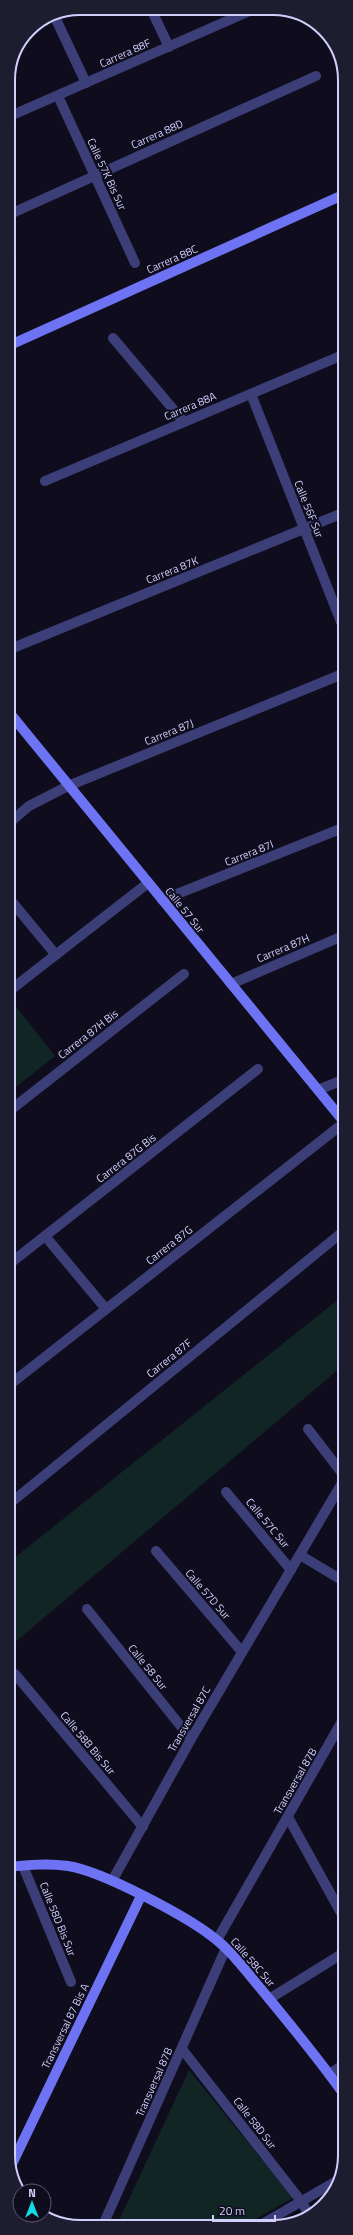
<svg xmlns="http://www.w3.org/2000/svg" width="353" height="2235" viewBox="0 0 353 2235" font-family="'Titillium Web',sans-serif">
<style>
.green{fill:#112624}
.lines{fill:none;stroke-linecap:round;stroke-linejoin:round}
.street{stroke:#3c3e78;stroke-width:10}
.secondary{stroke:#6d73f2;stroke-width:10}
.labels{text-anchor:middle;stroke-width:4;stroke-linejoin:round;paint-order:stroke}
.street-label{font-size:11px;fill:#d0cefb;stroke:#0f0d1d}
.rim{fill:none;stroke:#d0cefb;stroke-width:2}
</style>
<rect width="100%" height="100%" fill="#0f0d1d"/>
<g class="green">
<polygon points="13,1003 55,1056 13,1089 8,1082 8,1006"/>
<polygon points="345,1294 345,1364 8,1648 8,1563"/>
<polygon points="189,2070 293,2198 243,2226 117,2225"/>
</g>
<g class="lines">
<g class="street">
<polyline points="151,9 169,47"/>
<polyline points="53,13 86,83"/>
<polyline points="58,96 135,263"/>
<polyline points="8,117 252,10"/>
<polyline points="8,215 316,76"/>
<polyline points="113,338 184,422"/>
<polyline points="251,394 345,632"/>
<polyline points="45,481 345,354"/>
<polyline points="8,650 345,512"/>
<polyline points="8,824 29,806 68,786 345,673"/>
<polyline points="8,897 56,955"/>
<polyline points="162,900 345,827"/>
<polyline points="231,984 345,935"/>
<polyline points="8,992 148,883"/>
<polyline points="318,1090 345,1079"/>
<polyline points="8,1112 184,974"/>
<polyline points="45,1236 106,1309"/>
<polyline points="8,1265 258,1069"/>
<polyline points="8,1386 345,1122"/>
<polyline points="308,1429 345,1477"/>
<polyline points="226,1492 291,1570"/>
<polyline points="8,1505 345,1230"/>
<polyline points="156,1551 242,1652"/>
<polyline points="300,1555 345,1582"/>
<polyline points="87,1609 191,1739"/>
<polyline points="15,1674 143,1827"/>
<polyline points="288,1817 345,1920"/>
<polyline points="23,1866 71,1982"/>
<polyline points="112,1881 191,1739 345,1478"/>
<polyline points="217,1940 345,1716"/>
<polyline points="269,1999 345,1952"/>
<polyline points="182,2049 301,2201 308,2213"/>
<polyline points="329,2074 345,2064"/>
<polyline points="103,2225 226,1948"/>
<polyline points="257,2227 340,2179"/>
</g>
<g class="secondary">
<polyline points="327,32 328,35"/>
<polyline points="8,346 345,194"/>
<polyline points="8,711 345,1123"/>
<path d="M8,1867C28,1865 48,1863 68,1866C102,1871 193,1919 219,1942C235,1955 247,1973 261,1989C290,2024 319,2059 345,2096"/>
<polyline points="11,2166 141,1896"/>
</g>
</g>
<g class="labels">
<g class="street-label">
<text transform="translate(125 53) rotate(-24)" y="4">Carrera 88F</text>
<text transform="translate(157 134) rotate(-24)" y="4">Carrera 88D</text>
<text transform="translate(107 174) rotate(65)" y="4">Calle 57K Bis Sur</text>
<text transform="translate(172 259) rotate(-24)" y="4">Carrera 88C</text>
<text transform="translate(190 406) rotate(-23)" y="4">Carrera 88A</text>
<text transform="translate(309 509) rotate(68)" y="4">Calle 56F Sur</text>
<text transform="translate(172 570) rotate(-22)" y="4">Carrera 87K</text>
<text transform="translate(169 732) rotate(-22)" y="4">Carrera 87J</text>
<text transform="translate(249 853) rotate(-22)" y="4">Carrera 87I</text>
<text transform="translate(185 910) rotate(51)" y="4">Calle 57 Sur</text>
<text transform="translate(283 948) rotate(-23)" y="4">Carrera 87H</text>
<text transform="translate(88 1034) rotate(-38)" y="4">Carrera 87H Bis</text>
<text transform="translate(126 1158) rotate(-38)" y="4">Carrera 87G Bis</text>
<text transform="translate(169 1245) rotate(-38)" y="4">Carrera 87G</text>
<text transform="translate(169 1358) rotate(-39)" y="4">Carrera 87F</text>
<text transform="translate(268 1523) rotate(50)" y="4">Calle 57C Sur</text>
<text transform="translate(208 1594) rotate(49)" y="4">Calle 57D Sur</text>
<text transform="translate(148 1667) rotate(51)" y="4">Calle 58 Sur</text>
<text transform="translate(189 1719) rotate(-60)" y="4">Transversal 87C</text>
<text transform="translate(88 1743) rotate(50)" y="4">Calle 58B Bis Sur</text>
<text transform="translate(295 1781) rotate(-60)" y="4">Transversal 87B</text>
<text transform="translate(58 1919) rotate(68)" y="4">Calle 58D Bis Sur</text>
<text transform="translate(253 1962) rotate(49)" y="4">Calle 58C Sur</text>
<text transform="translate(65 2026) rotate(-64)" y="4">Transversal 87 Bis A</text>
<text transform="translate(154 2082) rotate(-66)" y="4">Transversal 87B</text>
<text transform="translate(255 2123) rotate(52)" y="4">Calle 58D Sur</text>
</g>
</g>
<path d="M0 0H353V2235H0ZM80 15H273A65 65 0 0 1 338 80V2155A65 65 0 0 1 273 2220H80A65 65 0 0 1 15 2155V80A65 65 0 0 1 80 15Z" fill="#1e1c2f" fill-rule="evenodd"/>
<path class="rim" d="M80 15H273A65 65 0 0 1 338 80V2155A65 65 0 0 1 273 2220H80A65 65 0 0 1 15 2155V80A65 65 0 0 1 80 15Z"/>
<g transform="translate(32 2203)"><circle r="19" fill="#0f0d1d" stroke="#5c5a76"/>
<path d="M0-3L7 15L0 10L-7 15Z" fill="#14dae1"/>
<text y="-6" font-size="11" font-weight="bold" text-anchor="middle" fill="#d0cefb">N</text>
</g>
<path d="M213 2215v6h62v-6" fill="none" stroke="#d0cefb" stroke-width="2"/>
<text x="219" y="2215" font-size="12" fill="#d0cefb" stroke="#0f0d1d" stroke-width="3" paint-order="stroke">20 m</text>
</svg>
